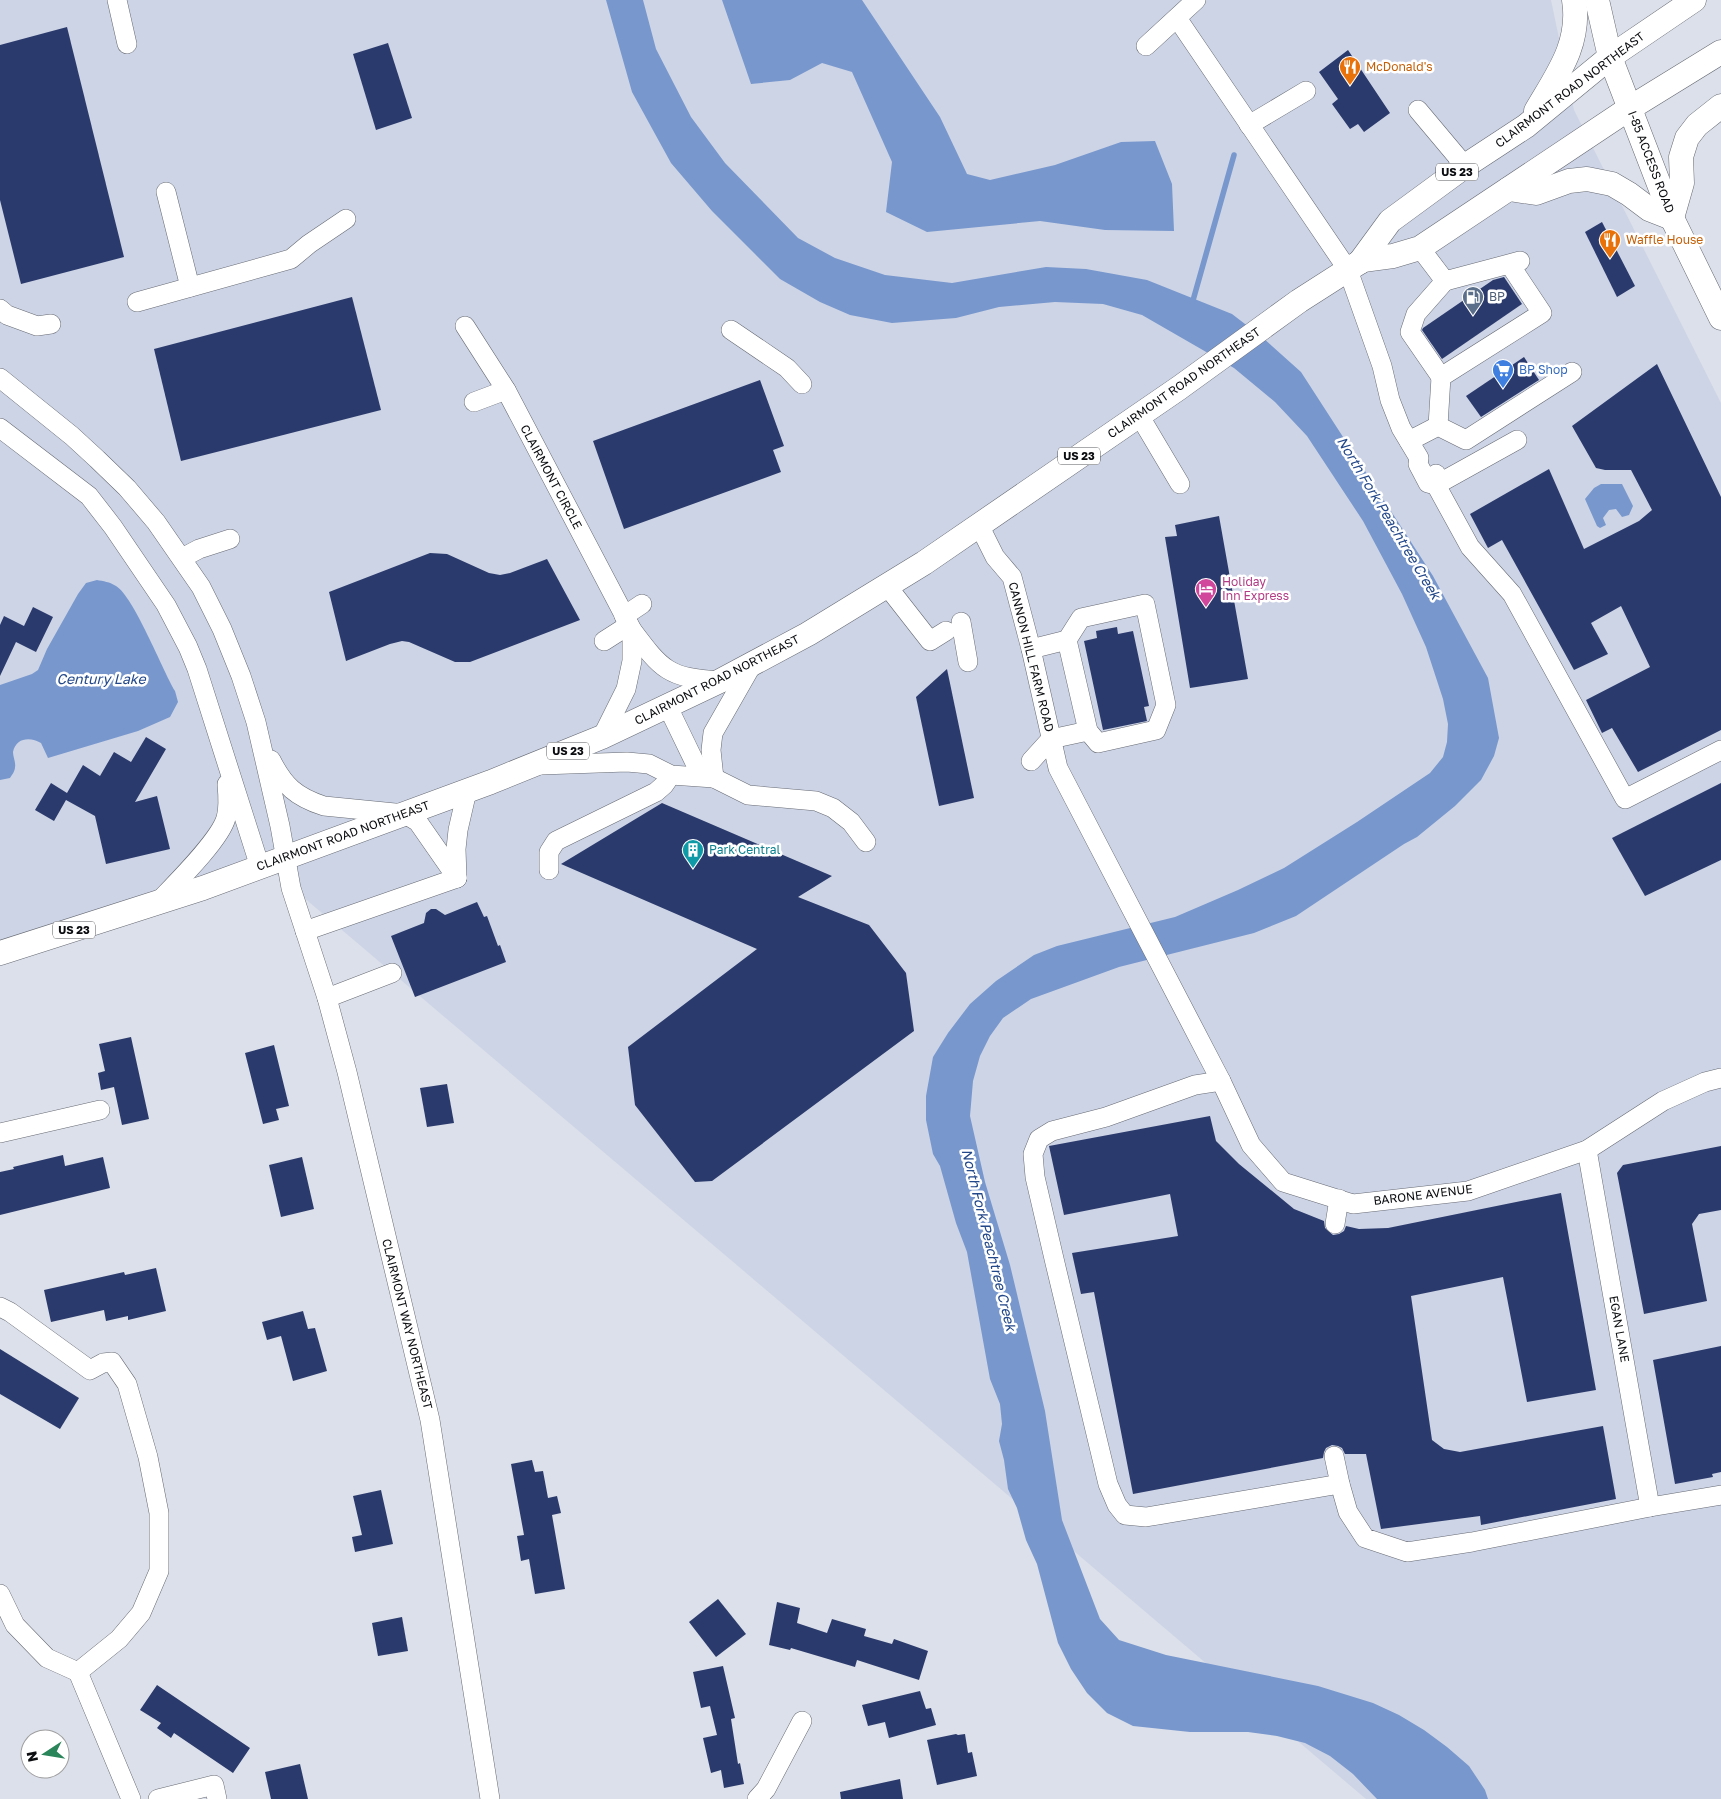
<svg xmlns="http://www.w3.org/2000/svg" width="1721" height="1799" viewBox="0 0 1721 1799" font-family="'Golos Text',sans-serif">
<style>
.built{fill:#cdd4e6}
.water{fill:#7897cd}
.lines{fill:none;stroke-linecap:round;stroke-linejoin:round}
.stream{stroke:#7897cd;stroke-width:5.5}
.building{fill:#2b3a6c}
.minor-casing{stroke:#666a73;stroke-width:20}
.major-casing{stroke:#666a73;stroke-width:25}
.minor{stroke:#fff;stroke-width:19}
.major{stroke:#fff;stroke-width:24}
.labels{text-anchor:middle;stroke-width:5;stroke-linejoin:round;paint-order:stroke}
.shield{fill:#fff;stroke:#555658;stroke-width:1}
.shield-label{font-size:11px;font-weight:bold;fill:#0c0d10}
.food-label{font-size:12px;fill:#c56008;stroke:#fff;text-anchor:start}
.street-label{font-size:12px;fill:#0c0d10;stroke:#fff}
.service-label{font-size:12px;fill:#4e5e75;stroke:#fff;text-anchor:start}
.shop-label{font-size:12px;fill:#366cbe;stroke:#fff;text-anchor:start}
.hotel-label{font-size:12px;fill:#b23c85;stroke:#fff;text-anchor:start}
.culture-label{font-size:12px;fill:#0d838f;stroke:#fff;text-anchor:start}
.water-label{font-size:14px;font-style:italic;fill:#23488a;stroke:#fff}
</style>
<rect width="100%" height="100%" fill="#dce0ea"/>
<polygon class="built" points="0,0 1551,0 1574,110 1721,403 1721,1799 1366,1799 276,874 0,947"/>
<g class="water">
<polygon points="606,0 643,0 656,49 691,117 725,163 798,238 835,258 885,275 952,283 1046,267 1086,269 1147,280 1232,314 1262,337 1301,372 1433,576 1488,678 1499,738 1494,756 1481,780 1455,806 1417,837 1404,844 1296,916 1254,933 1119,967 1031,999 1003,1018 990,1036 980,1056 973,1081 970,1116 985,1182 1010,1265 1045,1411 1062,1520 1100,1619 1119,1640 1166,1655 1318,1686 1373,1703 1399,1715 1424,1730 1447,1747 1469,1766 1485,1790 1488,1799 1377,1799 1353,1774 1330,1756 1305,1743 1277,1736 1248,1732 1190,1732 1133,1726 1107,1713 1087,1693 1071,1669 1058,1643 1037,1564 1026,1540 1017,1508 1008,1489 1004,1460 999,1441 1002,1424 1000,1404 990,1379 967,1252 956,1223 940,1166 933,1154 926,1120 926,1096 933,1057 948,1033 970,1004 996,981 1034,955 1057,946 1175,917 1238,890 1284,868 1357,822 1430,773 1443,757 1447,742 1448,724 1443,699 1426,647 1402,594 1363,521 1307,436 1275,402 1234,368 1142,315 1103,304 1055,302 999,307 956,318 892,323 850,315 820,302 780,279 712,211 671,163 632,92"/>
<polygon points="722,0 862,0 940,117 967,174 990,180 1055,165 1121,142 1155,141 1172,184 1174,231 1105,230 1040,221 927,232 886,212 892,162 852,72 822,63 790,80 751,84"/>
<polygon points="1601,484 1622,484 1633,506 1629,515 1622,517 1616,509 1609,510 1603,518 1606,525 1600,528 1597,526 1585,499 1594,488"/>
<path d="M97,580C103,581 110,582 116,586C134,597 162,669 175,691L178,702L170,717L138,731L48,758L41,743C31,737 16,737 13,752C13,757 16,763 15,767C15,771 12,775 10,778L0,780V685L32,674L38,670L47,649L78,594L86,583Z"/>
</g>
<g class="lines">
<polyline class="stream" points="1192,304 1234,155"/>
</g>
<g class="building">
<polygon points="67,27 124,257 21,284 0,200 0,45"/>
<polygon points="388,43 412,118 376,130 353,54"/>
<polygon points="1348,50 1390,113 1364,132 1358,124 1350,129 1332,104 1338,99 1319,72"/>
<polygon points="1602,222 1635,286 1617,297 1585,232"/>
<polygon points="1504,277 1522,304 1442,359 1422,330 1423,328 1493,280"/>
<polygon points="352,297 381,410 181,461 154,349"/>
<polygon points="1524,357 1539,380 1481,417 1466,396"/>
<polygon points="1657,364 1721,497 1721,730 1638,772 1612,728 1602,733 1586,700 1650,667 1621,606 1591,623 1608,654 1574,670 1502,540 1488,548 1470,514 1549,469 1584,549 1639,521 1652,510 1631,470 1605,470 1596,468 1572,426"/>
<polygon points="760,380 784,446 773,450 781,472 624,529 593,441"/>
<polygon points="1219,516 1248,679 1190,688 1165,537 1177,536 1175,525"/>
<polygon points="430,553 447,554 489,573 500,575 510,573 547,559 580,620 470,662 455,662 409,642 402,641 390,644 346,661 329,592"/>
<polygon points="33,607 53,617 36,652 16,642 0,676 0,625 4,616 24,626"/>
<polygon points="1117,627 1118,634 1133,631 1149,706 1144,707 1147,721 1103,730 1084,641 1097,638 1096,631"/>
<polygon points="947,669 974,798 939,806 916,697"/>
<polygon points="146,737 166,749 135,802 157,796 170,849 106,864 95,816 66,800 54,821 35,810 51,783 67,793 83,765 100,776 114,752 131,762"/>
<polygon points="1721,783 1721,860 1645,896 1612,838"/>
<polygon points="662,803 832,876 798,897 869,925 906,973 914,1031 712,1181 695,1182 635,1105 628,1047 757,949 561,864"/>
<polygon points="477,902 484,917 487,916 498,946 500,945 506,962 415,997 391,936 424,923 426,913 431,909 436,909 445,915"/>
<polygon points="131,1037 149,1119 122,1125 114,1087 101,1090 98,1073 105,1071 99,1044"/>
<polygon points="274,1045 289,1106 276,1109 279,1120 263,1124 245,1053"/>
<polygon points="447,1084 454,1123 427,1127 420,1088"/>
<polygon points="1210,1116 1216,1141 1239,1164 1294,1209 1324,1221 1325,1228 1333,1235 1339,1234 1344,1231 1346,1226 1359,1229 1388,1228 1561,1193 1596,1390 1527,1402 1503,1277 1411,1296 1432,1440 1444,1449 1460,1452 1603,1426 1616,1499 1481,1525 1480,1516 1381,1529 1366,1454 1345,1454 1342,1448 1338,1446 1332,1445 1326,1448 1324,1452 1323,1458 1133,1494 1094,1292 1081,1294 1072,1253 1178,1236 1170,1194 1064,1215 1049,1146"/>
<polygon points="1721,1146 1721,1210 1699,1214 1692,1224 1707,1301 1644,1314 1617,1173 1623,1165"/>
<polygon points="63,1155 65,1166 103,1157 110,1188 0,1215 0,1172 14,1169 13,1167"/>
<polygon points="302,1157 314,1209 281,1217 269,1165"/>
<polygon points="156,1268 166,1311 128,1320 128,1316 106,1321 104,1310 51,1322 44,1290 124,1272 125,1275"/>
<polygon points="303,1311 308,1329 315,1328 327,1371 293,1381 281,1336 267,1340 262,1322"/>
<polygon points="1721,1346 1721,1472 1712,1474 1713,1477 1675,1484 1653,1360"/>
<polygon points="0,1349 79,1398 60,1429 0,1394"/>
<polygon points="532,1460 535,1472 543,1471 548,1498 557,1496 561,1513 552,1515 565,1589 535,1594 529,1559 521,1561 517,1536 524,1535 511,1464"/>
<polygon points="381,1490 393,1544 355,1552 352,1537 362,1535 353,1496"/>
<polygon points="718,1599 746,1634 716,1657 689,1622"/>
<polygon points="777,1602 800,1608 797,1623 827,1633 832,1619 866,1629 864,1636 892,1644 894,1639 928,1651 919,1680 857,1660 855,1667 791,1648 790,1650 769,1645"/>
<polygon points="402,1617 408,1651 378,1656 372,1623"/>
<polygon points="723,1666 735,1718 731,1719 738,1764 740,1763 744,1784 724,1788 721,1770 711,1773 703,1738 717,1735 710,1706 701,1708 693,1672"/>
<polygon points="157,1685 250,1748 233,1773 174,1733 171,1738 157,1728 161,1723 140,1710"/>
<polygon points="920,1691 926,1709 931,1708 936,1725 889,1738 885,1722 868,1726 862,1705"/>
<polygon points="956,1734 958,1735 965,1734 968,1753 972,1752 977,1776 937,1785 927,1740"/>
<polygon points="300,1764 308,1799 271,1799 265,1772"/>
<polygon points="900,1779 903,1799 841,1799 840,1792"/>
</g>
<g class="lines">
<g class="minor-casing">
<g id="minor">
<polyline points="117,0 127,44"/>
<polyline points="1177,18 1348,270 1382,366 1390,400 1401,428 1419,458 1418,464 1428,483 1436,485 1517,440"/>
<polyline points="1146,46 1196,0"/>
<polyline points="1418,110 1465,166"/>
<polyline points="1249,125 1306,91"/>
<polyline points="166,192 190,287"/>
<polyline points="1420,248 1445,281 1520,261"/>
<polyline points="137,302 291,259 309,244 346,219"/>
<polyline points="0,309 7,315 37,326 51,324"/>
<path d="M465,326L506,390L632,630C662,670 668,678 720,681"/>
<polyline points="731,330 787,368 802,384"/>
<polyline points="1441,377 1410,332 1416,314 1445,281"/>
<polyline points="0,378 72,436 97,459 127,488 156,522 201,587 222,629 241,676 256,722 280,826 291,888 327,998 347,1072 430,1420 490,1799"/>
<polyline points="474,402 506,390"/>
<polyline points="1139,415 1180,484"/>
<polyline points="1438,426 1441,377 1542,313 1510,265"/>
<polyline points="0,428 89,496 113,527 166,605 188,647 197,669 260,867"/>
<polyline points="1409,441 1438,426 1466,440 1572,372"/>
<polyline points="1436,474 1436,485 1470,547 1512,594 1625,799 1721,750"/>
<polyline points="979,525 995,557 1012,577 1031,649 1058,768 1221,1081 1251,1145 1283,1182 1353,1204 1468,1191 1587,1150 1663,1101 1705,1082 1721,1078"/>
<polyline points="182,558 199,549 230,539"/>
<polyline points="887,586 930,641 946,631"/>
<polyline points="624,616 642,604"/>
<polyline points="961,622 968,662"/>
<polyline points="604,641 629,625"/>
<polyline points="1031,649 1067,640 1081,618 1145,604 1166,705 1156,730 1098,743 1088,731 1067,640"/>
<polyline points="668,707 696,765 714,778 748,795 816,801 833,808 851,822 866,842"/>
<polyline points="602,737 626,689 632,661 632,630"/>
<path d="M271,760C284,786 296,797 324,806L405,814L418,822L457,878"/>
<polyline points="1031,761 1051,739 1088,731"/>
<polyline points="541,765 627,762 649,764 671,775 714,778 711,750 713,733 753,663"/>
<polyline points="549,870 549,852 556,841 656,792 664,785 671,775"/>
<polyline points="457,878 456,849 458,830 467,791"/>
<path d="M158,902C175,884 220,840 226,818C229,808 228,795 227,784"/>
<polyline points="305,931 457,878"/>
<polyline points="327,998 392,973"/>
<polyline points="1221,1081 1195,1085 1106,1117 1052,1131 1039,1139 1033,1154 1035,1177 1055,1263 1108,1484 1117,1505 1125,1515 1146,1517 1340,1484 1348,1512 1365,1538 1407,1552 1472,1542 1650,1507 1721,1495"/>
<polyline points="0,1133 100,1110"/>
<polyline points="1587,1150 1650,1507"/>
<polyline points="1335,1224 1339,1199"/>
<polyline points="0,1307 10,1312 90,1370 103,1363 112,1362 127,1384 148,1457 159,1513 159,1571 141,1613 119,1639 78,1672"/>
<polyline points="1334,1456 1340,1484"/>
<polyline points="0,1594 15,1625 47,1658 78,1672 131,1799"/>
<polyline points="158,1799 214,1785 217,1799"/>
<polyline points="757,1799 766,1789 802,1721"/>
</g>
</g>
<g class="major-casing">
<g id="major">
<polyline points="1597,0 1610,57 1672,218 1721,318"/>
<path d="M1536,111C1557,75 1581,44 1574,0"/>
<polyline points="1509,189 1536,193 1569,181 1587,179 1612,184 1629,194 1649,209 1672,218"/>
<polyline points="1672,218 1682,183 1681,157 1687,138 1697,125 1721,106"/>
<polyline points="1360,262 1390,221 1465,166 1526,126 1610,57 1694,0"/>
<polyline points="0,953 203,888 491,782 602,737 720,681 808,634 924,563 1179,388 1299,301 1360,262 1363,260 1393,256 1420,248 1630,108 1721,52"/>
</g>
</g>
<use href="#minor" class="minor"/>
<use href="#major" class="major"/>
</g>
<defs>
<g id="restaurant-pin" transform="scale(1.125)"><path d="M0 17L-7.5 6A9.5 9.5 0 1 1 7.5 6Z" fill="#e8710a" stroke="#fff"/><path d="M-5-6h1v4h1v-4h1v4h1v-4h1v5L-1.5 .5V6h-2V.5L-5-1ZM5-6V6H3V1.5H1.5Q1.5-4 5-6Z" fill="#fff"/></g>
<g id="fuel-pin" transform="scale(1.125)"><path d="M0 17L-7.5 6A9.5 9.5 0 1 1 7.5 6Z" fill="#5c6f8a" stroke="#fff"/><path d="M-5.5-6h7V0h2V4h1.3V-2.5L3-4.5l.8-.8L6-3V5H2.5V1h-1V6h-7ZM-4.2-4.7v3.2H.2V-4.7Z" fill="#fff"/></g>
<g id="supermarket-pin" transform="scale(1.125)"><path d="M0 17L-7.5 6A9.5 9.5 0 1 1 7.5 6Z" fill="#3f7fe0" stroke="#fff"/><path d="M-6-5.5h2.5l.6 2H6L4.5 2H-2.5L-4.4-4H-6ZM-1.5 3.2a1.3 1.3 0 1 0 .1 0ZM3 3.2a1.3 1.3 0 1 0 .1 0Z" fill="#fff"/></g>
<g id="hotel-pin" transform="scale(1.125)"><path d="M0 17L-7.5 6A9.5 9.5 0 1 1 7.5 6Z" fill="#d1479c" stroke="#fff"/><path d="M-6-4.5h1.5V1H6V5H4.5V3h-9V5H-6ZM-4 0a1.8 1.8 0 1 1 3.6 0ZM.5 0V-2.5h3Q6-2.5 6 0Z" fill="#fff"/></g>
<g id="building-pin" transform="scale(1.125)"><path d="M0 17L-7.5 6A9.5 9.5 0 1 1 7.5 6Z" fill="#0f9aa8" stroke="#fff"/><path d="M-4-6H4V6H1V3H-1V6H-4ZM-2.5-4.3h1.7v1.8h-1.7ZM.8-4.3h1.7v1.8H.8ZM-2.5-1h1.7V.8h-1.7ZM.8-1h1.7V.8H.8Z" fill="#fff"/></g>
</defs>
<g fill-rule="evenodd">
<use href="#restaurant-pin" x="1350" y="67"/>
<use href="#restaurant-pin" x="1610" y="240"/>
<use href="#fuel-pin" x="1473" y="297"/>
<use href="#supermarket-pin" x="1503" y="370"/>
<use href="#hotel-pin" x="1206" y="589"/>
<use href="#building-pin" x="693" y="850"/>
</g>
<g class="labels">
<g class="shield">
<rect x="1436" y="163.5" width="42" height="17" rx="4"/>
<rect x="1058" y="447.5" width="42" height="17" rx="4"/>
<rect x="547" y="742.5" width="42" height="17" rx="4"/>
<rect x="53" y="921.5" width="42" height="17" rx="4"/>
</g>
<g class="shield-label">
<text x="1457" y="176">US 23</text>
<text x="1079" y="460">US 23</text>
<text x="568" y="755">US 23</text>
<text x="74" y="934">US 23</text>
</g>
<g class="food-label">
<text x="1366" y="71">McDonald's</text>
<text x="1626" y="244">Waffle House</text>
</g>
<g class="street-label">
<text transform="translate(1570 90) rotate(-37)" y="4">CLAIRMONT ROAD NORTHEAST</text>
<text transform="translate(1651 162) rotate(69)" y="4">I-85 ACCESS ROAD</text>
<text transform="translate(1184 383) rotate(-35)" y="4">CLAIRMONT ROAD NORTHEAST</text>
<text transform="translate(551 477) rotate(62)" y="4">CLAIRMONT CIRCLE</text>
<text transform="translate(1031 657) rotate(76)" y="4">CANNON HILL FARM ROAD</text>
<text transform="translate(717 680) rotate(-27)" y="4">CLAIRMONT ROAD NORTHEAST</text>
<text transform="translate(343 836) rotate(-20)" y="4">CLAIRMONT ROAD NORTHEAST</text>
<text transform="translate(1423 1195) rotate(-7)" y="4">BARONE AVENUE</text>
<text transform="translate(407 1324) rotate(76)" y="4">CLAIRMONT WAY NORTHEAST</text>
<text transform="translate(1619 1329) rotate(80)" y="4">EGAN LANE</text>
</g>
<g class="service-label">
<text x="1489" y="301">BP</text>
</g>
<g class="shop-label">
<text x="1519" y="374">BP Shop</text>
</g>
<g class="hotel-label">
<text x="1222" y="586">Holiday<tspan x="1222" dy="14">Inn Express</tspan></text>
</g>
<g class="culture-label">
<text x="709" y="854">Park Central</text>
</g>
<g class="water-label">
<text transform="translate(1389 518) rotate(59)" y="5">North Fork Peachtree Creek</text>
<text x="101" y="684">Century Lake</text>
<text transform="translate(989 1240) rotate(76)" y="5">North Fork Peachtree Creek</text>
</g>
</g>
<g transform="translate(45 1754) rotate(258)"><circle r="24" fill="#ffffff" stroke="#9e9e9f"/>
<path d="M0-4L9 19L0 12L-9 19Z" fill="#2a855b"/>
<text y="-8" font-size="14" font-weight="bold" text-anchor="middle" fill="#0c0d10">N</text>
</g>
</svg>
